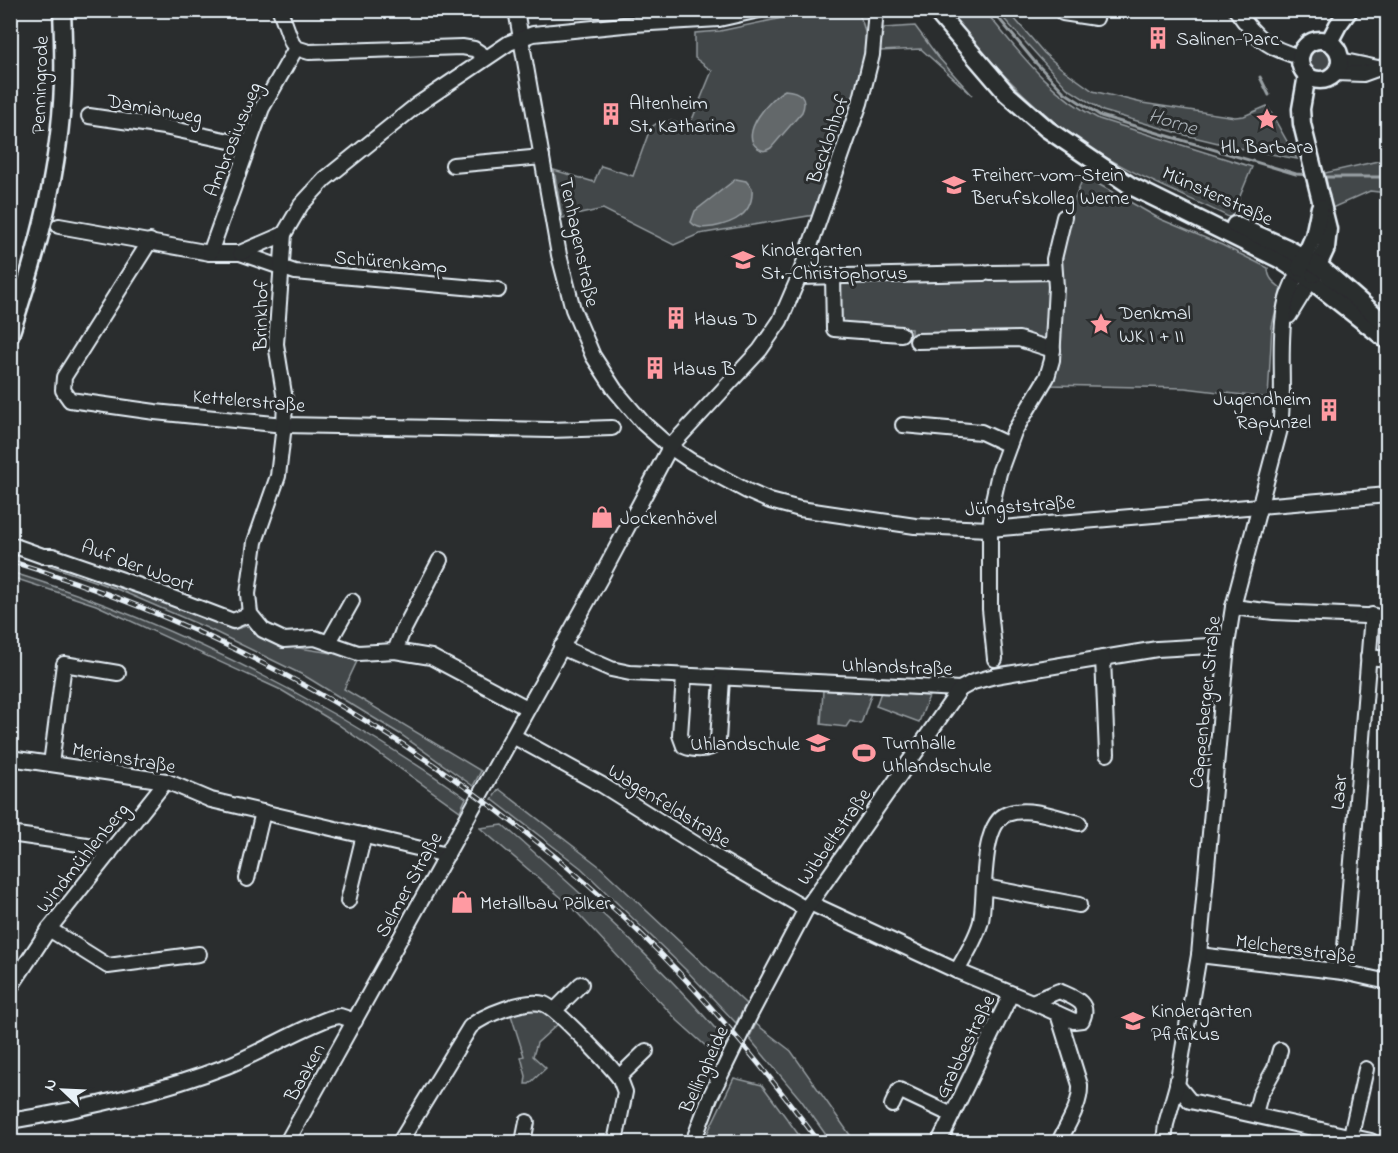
<svg xmlns="http://www.w3.org/2000/svg" width="1398" height="1153" viewBox="0 0 1398 1153" font-family="'Indie Flower',sans-serif">
<style>
.green{fill:#424648;stroke:#959ca0;stroke-width:1.5}
.water{fill:#63686b;stroke:#989fa3;stroke-width:1.5}
.lines{fill:none;stroke-linecap:round;stroke-linejoin:round}
.stream{stroke:#989fa3;stroke-width:3}
.minor-casing{stroke:#e8f1f8;stroke-width:18}
.major-casing{stroke:#e8f1f8;stroke-width:21}
.minor{stroke:#2a2d2e;stroke-width:14}
.major{stroke:#2a2d2e;stroke-width:16}
.rail-casing{stroke:#e8f1f8;stroke-width:5}
.rail{stroke:#2a2d2e;stroke-width:3;stroke-dasharray:9;stroke-linecap:butt}
.labels{text-anchor:middle;stroke-width:6;stroke-linejoin:round;paint-order:stroke}
.poi-label{font-size:20px;fill:#e8f1f8;stroke:#2a2d2e;text-anchor:start}
.street-label{font-size:20px;fill:#e8f1f8;stroke:#2a2d2e}
.water-label{font-size:21px;font-style:italic;fill:#acb3b9;stroke:#2a2d2e}
</style>
<rect width="100%" height="100%" fill="#2a2d2e"/>
<filter id="ink" filterUnits="userSpaceOnUse"><feTurbulence type="fractalNoise" baseFrequency=".0167" numOctaves="2"/><feDisplacementMap in="SourceGraphic" scale="12" xChannelSelector="R" yChannelSelector="G"/><feConvolveMatrix kernelMatrix="1 2 1 2 8 2 1 2 1" color-interpolation-filters="sRGB"/></filter>
<g filter="url(#ink)">
<g class="green">
<path d="M815,11H857C869,31 867,51 863,73L814,215L699,234L674,245L603,209L562,218L554,170L594,182L601,166L633,176L650,129C662,115 674,122 689,127L712,71L695,58V33L720,31Z"/>
<path d="M944,11H985C1019,52 1050,95 1099,119L1252,167L1231,218C1178,192 1112,167 1065,130C1023,98 979,50 944,11Z"/>
<polygon points="997,11 1008,11 1044,53 1061,68 1093,91 1142,103 1235,117 1244,116 1267,106 1297,159 1239,148 1185,135 1103,111 1067,88"/>
<polygon points="915,26 938,57 972,95 921,49 879,51 884,28"/>
<circle cx="1320" cy="60" r="12"/>
<polygon points="1387,159 1387,193 1370,191 1332,208 1325,173"/>
<path d="M1084,176L1160,219L1222,245L1268,268C1268,278 1273,282 1281,288L1272,326L1268,398L1185,388L1050,385L1059,363L1061,348C1063,318 1060,288 1062,258C1064,229 1072,203 1084,176Z"/>
<polygon points="1054,272 1050,345 1020,336 911,336 911,329 846,326 837,318 833,276"/>
<polygon points="11,547 161,599 233,630 246,626 254,628 263,638 279,645 359,657 344,689 481,771 473,786 400,734 305,676 207,628 119,590 11,552"/>
<path d="M11,572C173,623 327,701 466,798L460,811L336,723L281,690L96,605L11,577Z"/>
<polygon points="823,690 872,692 861,724 850,721 846,727 821,724"/>
<polygon points="881,692 929,696 919,722 876,706"/>
<polygon points="499,789 599,866 746,1004 736,1023 687,971 581,868 492,799"/>
<path d="M503,825C581,893 659,962 726,1041L719,1058L678,1021L570,905L480,828Z"/>
<polygon points="528,1009 541,1009 559,1023 537,1043 533,1056 546,1068 529,1084 525,1084 526,1076 521,1057 524,1056 511,1015"/>
<polygon points="756,1024 791,1051 855,1142 831,1142 801,1100 749,1038"/>
<polygon points="734,1078 762,1085 804,1142 703,1142"/>
</g>
<g class="water">
<path d="M785,90C800,91 808,98 802,112L771,148C766,151 763,152 758,148C737,135 771,97 785,90Z"/>
<path d="M736,179L746,181L752,188C754,214 734,223 713,227C704,228 697,229 691,222L695,211Z"/>
</g>
<g class="lines">
<g class="stream">
<polyline points="992,10 1034,61 1064,92 1101,116 1296,174 1310,175"/>
<polyline points="1260,77 1269,95"/>
<polyline points="1322,177 1388,177"/>
</g>
<g class="minor-casing">
<g id="minor">
<polyline points="187,10 202,10"/>
<polyline points="280,10 292,43 296,48"/>
<polyline points="516,10 559,255 573,309 593,356 615,390 643,423 670,447 691,461 747,491 770,501 800,509 915,526 990,529 1388,495"/>
<path d="M1236,10C1256,38 1267,48 1300,57"/>
<polyline points="1063,13 1096,18 1099,10"/>
<polyline points="296,48 309,52 462,47 474,49 486,57"/>
<polyline points="1340,60 1378,68"/>
<polyline points="1336,73 1363,74 1388,65"/>
<polyline points="89,116 164,127 248,145"/>
<polyline points="453,165 542,157"/>
<polyline points="59,226 210,253 240,253 295,272 498,290"/>
<polyline points="150,241 64,377 63,390 70,400 155,412 284,425 550,430 612,428"/>
<polyline points="210,253 262,108 296,48"/>
<polyline points="240,253 284,234"/>
<polyline points="990,273 1054,272"/>
<polyline points="833,276 834,329 901,334"/>
<polyline points="799,277 984,273"/>
<polyline points="1289,316 1311,280"/>
<polyline points="917,341 1019,339 1053,350"/>
<polyline points="903,425 981,432 1009,445"/>
<polyline points="12,545 43,556 53,556 149,589 233,621 250,614"/>
<polyline points="1233,607 1274,612 1388,617"/>
<polyline points="329,642 352,601"/>
<polyline points="561,647 611,669 630,673 960,689 973,682 995,676 1157,649 1227,645"/>
<polyline points="395,651 402,633 440,560"/>
<polyline points="1368,657 1388,659"/>
<polyline points="1103,658 1107,754"/>
<polyline points="995,659 990,609 990,529 993,500 999,473 1014,432 1047,377 1052,360 1056,287 1054,259 1064,217"/>
<path d="M684,677L680,735L684,746C693,750 708,751 716,744L718,740L722,679"/>
<polyline points="527,708 431,657 395,651 358,653 315,638 284,640 263,630 250,614 248,594 255,542 278,476 284,425 285,400 276,344 284,234 301,205 325,179 417,105 509,43 533,34 634,24 719,19 759,10"/>
<polyline points="513,736 602,785 721,860 806,909"/>
<polyline points="10,758 166,781 211,800 447,855"/>
<polyline points="51,764 64,664 118,673"/>
<polyline points="10,834 94,846 109,854"/>
<polyline points="247,879 263,812"/>
<polyline points="985,887 1079,905"/>
<polyline points="348,901 364,835"/>
<path d="M810,903L957,971L1032,1002L1059,991C1072,997 1091,1002 1082,1020L1074,1021L1032,1002"/>
<polyline points="49,929 108,966 199,954"/>
<polyline points="1199,955 1343,972 1388,982"/>
<path d="M957,971C965,956 977,938 981,921C986,896 980,824 1007,814C1029,806 1058,818 1079,823"/>
<polyline points="1343,972 1372,615"/>
<polyline points="10,988 49,929 166,781"/>
<polyline points="555,1010 581,984"/>
<path d="M1058,1014L1080,1085C1081,1105 1067,1125 1059,1142"/>
<polyline points="619,1077 646,1051"/>
<polyline points="1177,1085 1190,1101 1371,1141"/>
<polyline points="892,1105 899,1090 952,1115"/>
<polyline points="1255,1114 1260,1095 1275,1068 1280,1050"/>
<path d="M10,1121C84,1109 157,1093 227,1066C262,1052 295,1031 330,1018L340,1016L355,1021"/>
<polyline points="1351,1135 1366,1069"/>
<polyline points="287,1142 602,575 670,447 760,350 780,321 799,277 860,103 872,55 876,10"/>
<path d="M400,1142L470,1027C483,1015 526,998 544,1004C556,1008 611,1066 620,1079L625,1092L615,1142"/>
<polyline points="523,1142 527,1122"/>
<polyline points="693,1142 710,1097 751,1013 806,909 960,689"/>
<polyline points="939,1142 1011,994"/>
<path d="M1164,1142L1166,1124L1177,1085L1199,955L1227,645L1233,607L1280,429C1285,388 1278,347 1285,307C1287,294 1294,282 1298,271"/>
</g>
</g>
<g class="major-casing">
<g id="major">
<polyline points="935,10 1007,94 1047,129 1131,186 1279,259 1311,280 1388,341"/>
<circle cx="1320" cy="60" r="20"/>
<polyline points="1329,42 1338,25 1349,10"/>
<polyline points="1307,75 1301,109 1302,124 1328,229 1326,248 1314,274"/>
<polyline points="1235,225 1285,247 1319,266 1388,326"/>
<polyline points="1300,268 1314,236 1320,207"/>
<path d="M10,335C37,254 60,170 63,84C64,60 63,35 62,10"/>
</g>
</g>
<use href="#minor" class="minor"/>
<use href="#major" class="major"/>
<g class="rail-casing">
<path id="rail" d="M10,561C255,635 483,774 662,955C719,1013 771,1077 819,1142"/>
</g>
<use href="#rail" class="rail"/>
</g>
</g>
<defs>
<g id="building-bare" transform="scale(1.8)"><path d="M-4-6H4V6H1V3H-1V6H-4ZM-2.5-4.3h1.7v1.8h-1.7ZM.8-4.3h1.7v1.8H.8ZM-2.5-1h1.7V.8h-1.7ZM.8-1h1.7V.8H.8Z" fill="#ff9aa2" stroke="#2a2d2e" stroke-width="2.5" paint-order="stroke"/></g>
<g id="sight-bare" transform="scale(1.8)"><path d="M0-6L1.8-2.2L6-1.7L2.9 1.2L3.7 5.4L0 3.3L-3.7 5.4L-2.9 1.2L-6-1.7L-1.8-2.2Z" fill="#ff9aa2" stroke="#2a2d2e" stroke-width="2.5" paint-order="stroke"/></g>
<g id="school-bare" transform="scale(1.8)"><path d="M0-5L7-2L0 1L-7-2ZM-4 1L0 2.5L4 1V4Q0 6-4 4Z" fill="#ff9aa2" stroke="#2a2d2e" stroke-width="2.5" paint-order="stroke"/></g>
<g id="shop-bare" transform="scale(1.8)"><path d="M-5-2.5h2.3a2.7 3.5 0 0 1 5.4 0H5L5.5 6h-11ZM-1.5-2.5h3a1.5 2.3 0 0 0-3 0Z" fill="#ff9aa2" stroke="#2a2d2e" stroke-width="2.5" paint-order="stroke"/></g>
<g id="stadium-bare" transform="scale(1.8)"><path d="M0-5a6.5 5 0 1 0 0 10a6.5 5 0 1 0 0-10ZM-3.5-1.8h7v3.6h-7Z" fill="#ff9aa2" stroke="#2a2d2e" stroke-width="2.5" paint-order="stroke"/></g>
</defs>
<g fill-rule="evenodd">
<use href="#building-bare" x="1158" y="38"/>
<use href="#building-bare" x="611" y="114"/>
<use href="#sight-bare" x="1267" y="119"/>
<use href="#school-bare" x="954" y="185"/>
<use href="#school-bare" x="743" y="260"/>
<use href="#building-bare" x="676" y="318"/>
<use href="#sight-bare" x="1101" y="324"/>
<use href="#building-bare" x="655" y="368"/>
<use href="#building-bare" x="1329" y="410"/>
<use href="#shop-bare" x="602" y="517"/>
<use href="#school-bare" x="818" y="743"/>
<use href="#stadium-bare" x="864" y="753"/>
<use href="#shop-bare" x="462" y="902"/>
<use href="#school-bare" x="1133" y="1021"/>
</g>
<g class="labels">
<g class="poi-label">
<text x="1176" y="45">Salinen-Parc</text>
<text x="629" y="109">Altenheim<tspan x="629" dy="23">St. Katharina</tspan></text>
<text x="1267" y="153" text-anchor="middle">Hl. Barbara</text>
<text x="972" y="181">Freiherr-vom-Stein<tspan x="972" dy="23">Berufskolleg Werne</tspan></text>
<text x="761" y="256">Kindergarten<tspan x="761" dy="23">St.-Christophorus</tspan></text>
<text x="1119" y="319">Denkmal<tspan x="1119" dy="23">WK I + II</tspan></text>
<text x="694" y="325">Haus D</text>
<text x="673" y="375">Haus B</text>
<text x="1311" y="405" text-anchor="end">Jugendheim<tspan x="1311" dy="23">Rapunzel</tspan></text>
<text x="620" y="524">Jockenhövel</text>
<text x="882" y="749">Turnhalle<tspan x="882" dy="23">Uhlandschule</tspan></text>
<text x="800" y="750" text-anchor="end">Uhlandschule</text>
<text x="480" y="909">Metallbau Pölker</text>
<text x="1151" y="1017">Kindergarten<tspan x="1151" dy="23">Pfiffikus</tspan></text>
</g>
<g class="street-label">
<text transform="translate(39 85) rotate(-88)" y="7">Penningrode</text>
<text transform="translate(155 108) rotate(10)" y="7">Damianweg</text>
<text transform="translate(232 139) rotate(-68)" y="7">Ambrosiusweg</text>
<text transform="translate(827 139) rotate(-71)" y="7">Becklohhof</text>
<text transform="translate(1218 195) rotate(24)" y="7">Münsterstraße</text>
<text transform="translate(580 242) rotate(78)" y="7">Tenhagenstraße</text>
<text transform="translate(391 261) rotate(5)" y="7">Schürenkamp</text>
<text transform="translate(260 315) rotate(-89)" y="7">Brinkhof</text>
<text transform="translate(249 400) rotate(5)" y="7">Kettelerstraße</text>
<text transform="translate(1020 505) rotate(-4)" y="7">Jüngststraße</text>
<text transform="translate(138 565) rotate(20)" y="7">Auf der Woort</text>
<text transform="translate(897 666) rotate(2)" y="7">Uhlandstraße</text>
<text transform="translate(1204 702) rotate(-84)" y="7">Cappenberger Straße</text>
<text transform="translate(124 757) rotate(10)" y="7">Merianstraße</text>
<text transform="translate(1338 792) rotate(-85)" y="7">Laar</text>
<text transform="translate(670 805) rotate(32)" y="7">Wagenfeldstraße</text>
<text transform="translate(833 836) rotate(-55)" y="7">Wibbeltstraße</text>
<text transform="translate(82 857) rotate(-51)" y="7">Windmühlenberg</text>
<text transform="translate(408 884) rotate(-61)" y="7">Selmer Straße</text>
<text transform="translate(1296 948) rotate(8)" y="7">Melchersstraße</text>
<text transform="translate(964 1046) rotate(-64)" y="7">Grabbestraße</text>
<text transform="translate(703 1069) rotate(-66)" y="7">Bellingheide</text>
<text transform="translate(304 1072) rotate(-61)" y="7">Baaken</text>
</g>
<g class="water-label">
<text transform="translate(1173 121) rotate(17)" y="7">Horne</text>
</g>
</g>
<rect width="1398" height="1153" fill="none" stroke="#2a2d2e" stroke-width="36"/>
<rect x="18" y="18" width="1362" height="1117" fill="none" stroke="#e8f1f8" stroke-width="2" filter="url(#ink)"/>
<g transform="translate(63 1090) rotate(293)" stroke="#2a2d2e" stroke-width="4.5" paint-order="stroke">
<path d="M0-4.5L10 22L0 15L-10 22Z" fill="#e8f1f8"/>
<text y="-9" font-size="16" font-weight="bold" text-anchor="middle" fill="#e8f1f8">N</text>
</g>
</svg>
